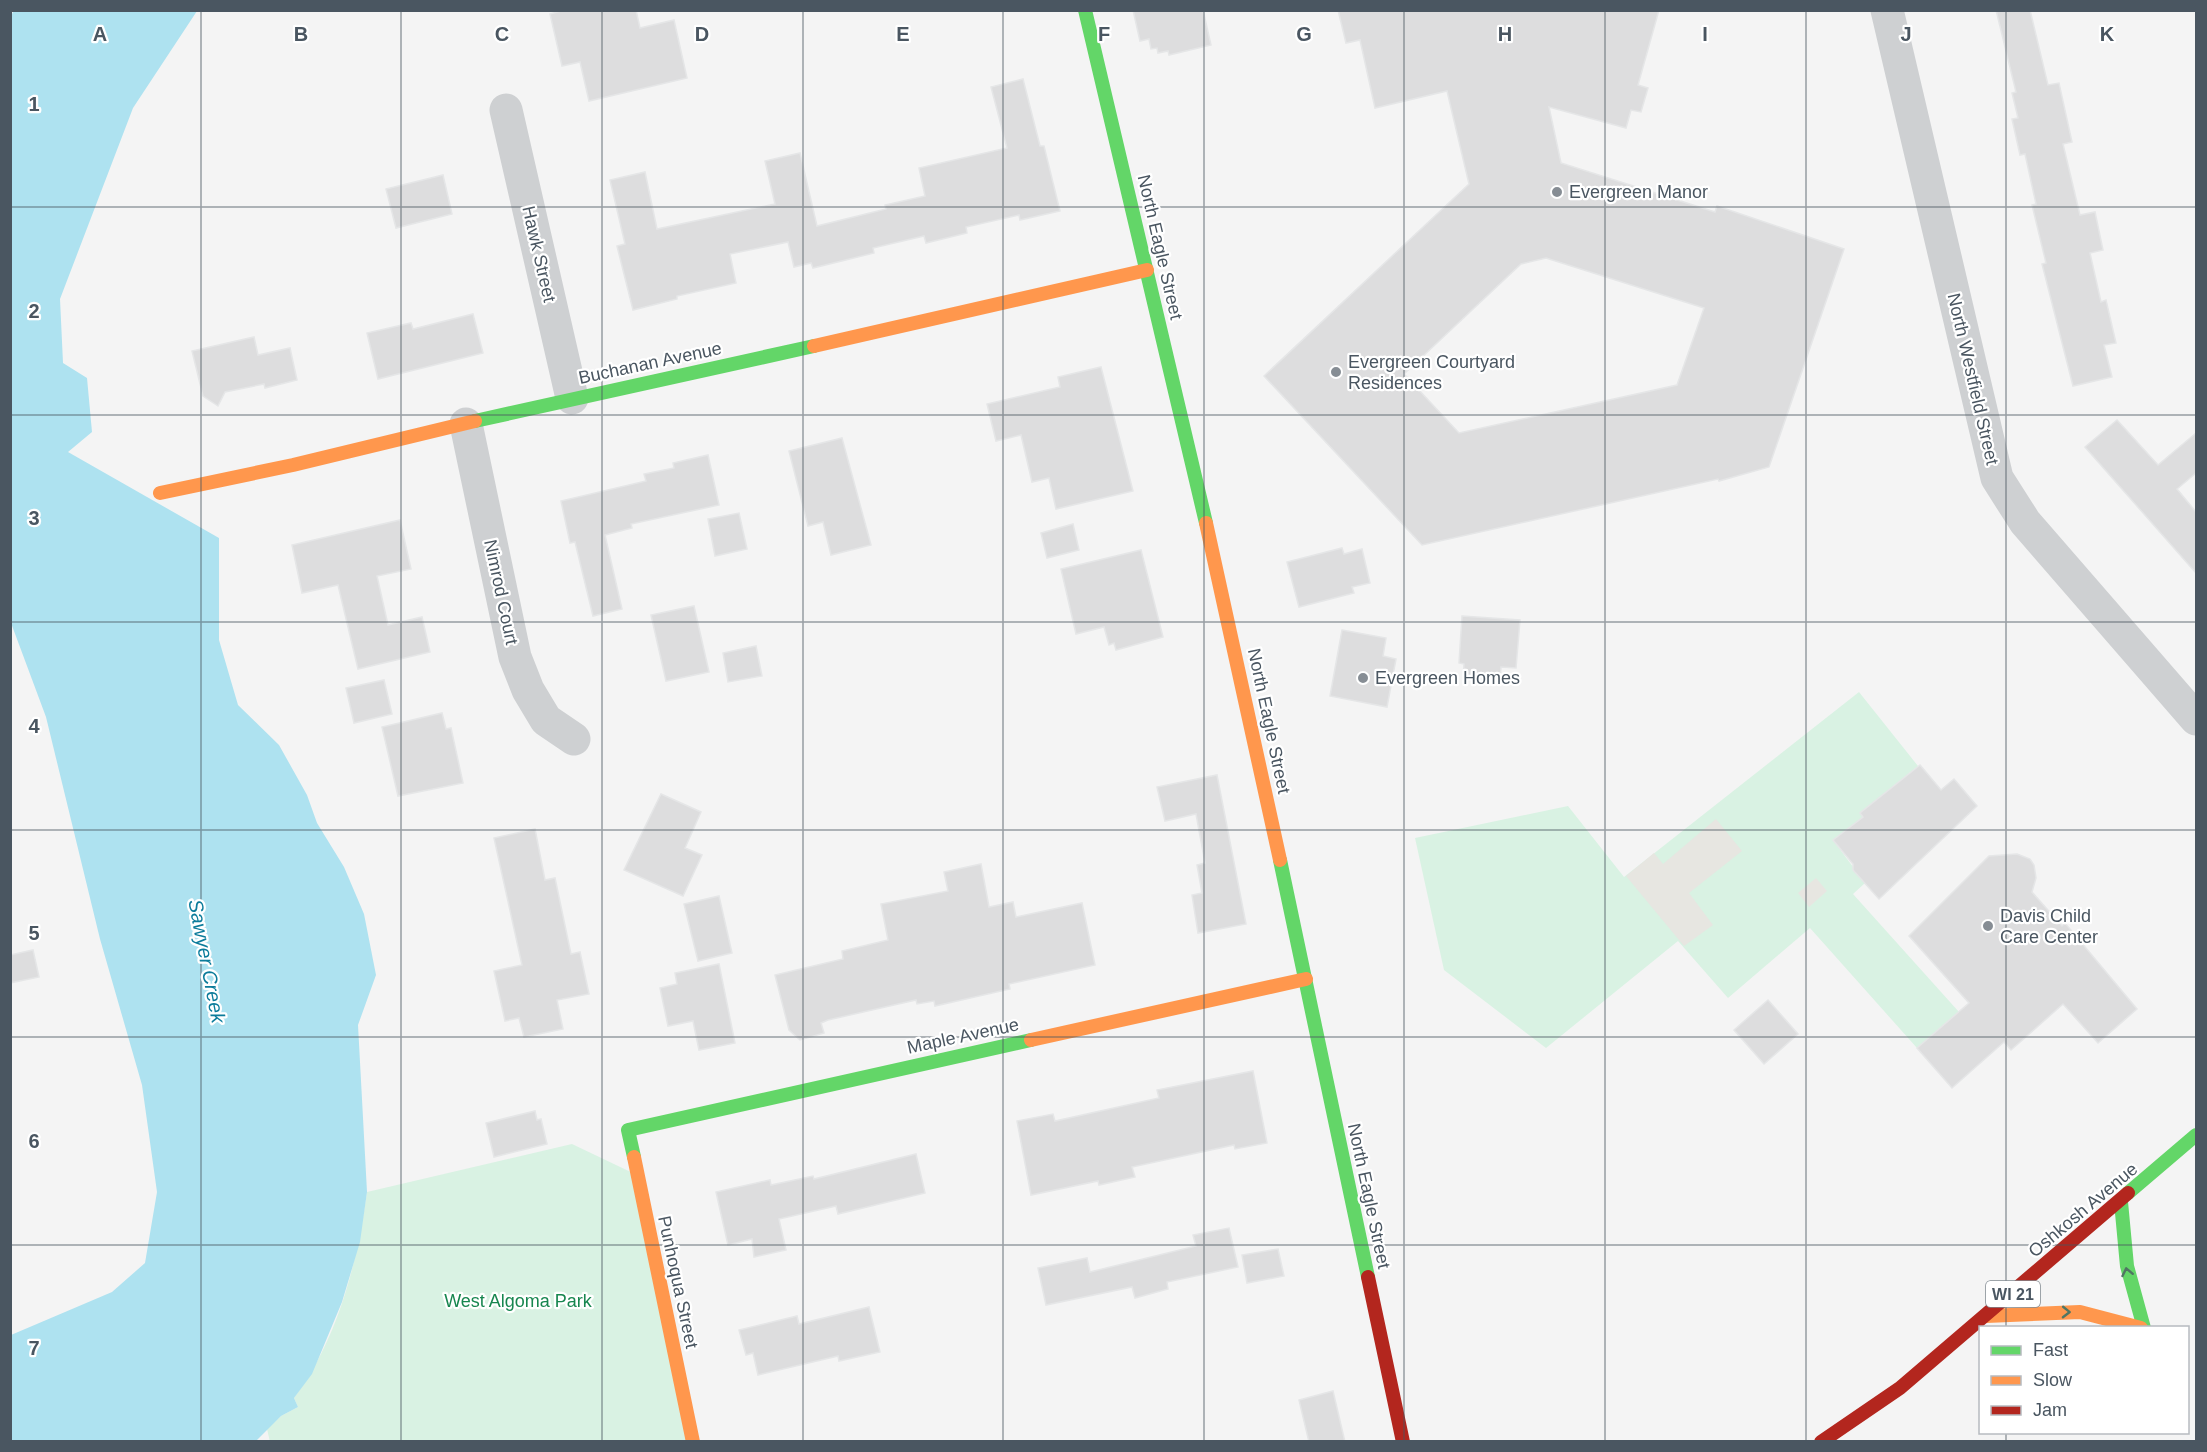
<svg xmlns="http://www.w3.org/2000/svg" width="2207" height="1452" viewBox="0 0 2207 1452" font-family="Helvetica,sans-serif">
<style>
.green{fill:#d9f2e3}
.sand{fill:#e7e6e1}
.water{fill:#aee2f0}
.building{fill:#ddddde;stroke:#e5e6e7;stroke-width:1.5;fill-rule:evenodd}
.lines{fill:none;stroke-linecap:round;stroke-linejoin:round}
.street{stroke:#ced0d2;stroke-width:33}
.fast{stroke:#63d668;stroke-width:14}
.slow{stroke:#ff974d;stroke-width:14}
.jam{stroke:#b3261e;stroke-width:14}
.oneway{stroke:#507663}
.grid{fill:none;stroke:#4a5661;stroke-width:1.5;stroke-opacity:0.55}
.poi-dot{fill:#868d94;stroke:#fff;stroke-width:2}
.labels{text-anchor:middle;stroke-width:4.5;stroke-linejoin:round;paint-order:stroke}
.shield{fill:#fff;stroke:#808990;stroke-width:1.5}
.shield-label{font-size:16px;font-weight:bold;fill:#4a5661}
.poi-label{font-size:18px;fill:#4a5661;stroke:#fff;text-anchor:start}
.street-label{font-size:18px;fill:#4a5661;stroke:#fff}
.park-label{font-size:18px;fill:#17864f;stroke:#fff}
.water-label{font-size:20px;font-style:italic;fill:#0c7c9b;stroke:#fff}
.grid-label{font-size:20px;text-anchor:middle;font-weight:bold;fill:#4a5661;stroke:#fff;stroke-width:4.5;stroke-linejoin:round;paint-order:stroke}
</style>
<rect width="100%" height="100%" fill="#f4f4f4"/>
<g class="green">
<polygon points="1859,692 1918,766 1860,813 1863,817 1833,840 1865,883 1853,894 1959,1012 1917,1048 1810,928 1728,998 1678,941 1546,1048 1444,970 1415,838 1568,806 1624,877"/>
<path d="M572,1144L637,1175L693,1441L270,1442L267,1429L281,1416L298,1407L294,1398C338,1339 357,1263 367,1192Z"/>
</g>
<g class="sand">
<polygon points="1716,819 1742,851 1689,893 1713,925 1684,946 1626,876 1654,853 1663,864"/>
<polygon points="1816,878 1827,891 1809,907 1798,893"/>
</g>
<polygon class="water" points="14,10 197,11 133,108 60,299 63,363 87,378 92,432 68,452 219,538 219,640 238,705 279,745 307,795 317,823 344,867 364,914 376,975 358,1025 367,1192 360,1242 342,1302 312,1374 294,1398 298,1407 281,1416 256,1441 11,1441 11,1335 112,1292 145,1263 157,1192 142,1085 100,939 46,717 11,623 11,16"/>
<g class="building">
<polygon points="564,10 636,10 640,28 674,20 687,78 589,101 580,62 562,66 550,14"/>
<polygon points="1133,10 1203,10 1211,45 1169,55 1168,51 1158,53 1157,48 1151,49 1149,39 1140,41"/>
<path d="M1338,10H1659L1638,85L1648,88L1641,112L1631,110L1626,128L1549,107L1561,163L1715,212L1717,206L1844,249L1769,467L1719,481L1718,479L1422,545L1264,376L1469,184L1447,91L1375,108L1360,40L1346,43ZM1546,258L1704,308L1677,385L1459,433L1404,374L1521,264Z"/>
<polygon points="1996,10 2030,10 2048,85 2059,83 2072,142 2063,144 2080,215 2095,212 2103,250 2090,253 2101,302 2106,300 2116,343 2104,345 2112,377 2073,386 2042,264 2046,263 2032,205 2036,204 2025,154 2020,155 2012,119 2018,118 2012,93 2016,92"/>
<polygon points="1023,79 1040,146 1044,146 1060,211 1020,220 1019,215 966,227 967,233 926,243 924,236 873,248 874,253 813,268 811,263 794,267 788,242 730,254 736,283 677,296 677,299 633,310 617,246 625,244 610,180 645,172 657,229 775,204 765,161 800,153 817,226 886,209 885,205 925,196 919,168 1007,148 991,87"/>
<polygon points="443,175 452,214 396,228 386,189"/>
<polygon points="473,314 483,353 378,379 367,333 411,323 413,329"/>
<polygon points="254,337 258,355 290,348 297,380 265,388 264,384 225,392 218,406 203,396 192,351"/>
<polygon points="1101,367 1133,491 1056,509 1049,478 1032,482 1021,435 996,441 987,404 1060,387 1058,377"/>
<polygon points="2117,420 2158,465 2196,433 2196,473 2177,489 2196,512 2196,573 2085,447"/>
<polygon points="842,438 871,545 831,555 823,522 808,526 789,451"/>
<polygon points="708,455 719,505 631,524 632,528 605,535 622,609 593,616 575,542 570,543 561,501 646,481 644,474 674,468 673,463"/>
<polygon points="739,513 747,549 715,556 708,519"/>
<polygon points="400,520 411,569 377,576 388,625 422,617 430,652 358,669 338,585 302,593 292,545"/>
<polygon points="1073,524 1079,550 1047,558 1041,533"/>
<polygon points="1342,548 1344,554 1362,549 1370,583 1352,587 1354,593 1299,607 1287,562"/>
<polygon points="1141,550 1163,637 1116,650 1114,643 1109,645 1104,627 1076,634 1061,569"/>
<polygon points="694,606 709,672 666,681 651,615"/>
<polygon points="1462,616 1520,620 1516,668 1501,667 1500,682 1463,679 1464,664 1459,663"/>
<polygon points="1342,630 1386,638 1383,656 1396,659 1387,707 1330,696"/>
<polygon points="756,646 762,676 728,682 723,653"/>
<polygon points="384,680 392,714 354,723 346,688"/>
<polygon points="442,713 446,729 451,728 463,783 398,796 382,727"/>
<polygon points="1920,765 1941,790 1954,779 1977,806 1879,899 1853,870 1853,864 1833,840 1863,817 1860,813"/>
<polygon points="1217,775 1246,924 1198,933 1192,895 1202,893 1197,865 1205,863 1196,814 1165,821 1157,787"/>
<polygon points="661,794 701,812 685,848 702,855 683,896 624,870"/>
<polygon points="535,829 545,880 555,878 571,954 580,952 589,994 557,1000 563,1029 524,1037 519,1018 505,1021 494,971 522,965 494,838"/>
<polygon points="2017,854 2030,859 2034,865 2036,878 2032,892 2062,926 2065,923 2137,1009 2098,1043 2063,1004 2011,1050 2004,1042 1952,1088 1917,1048 1969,1003 1909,936 1989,856"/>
<polygon points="981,864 989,907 1013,902 1016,917 1082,903 1095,965 1009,984 1010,989 935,1006 934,1001 917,1004 916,1000 828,1020 821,1023 824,1033 800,1040 789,1030 775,975 843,959 842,951 888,940 881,904 948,891 944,872"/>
<polygon points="719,896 732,953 698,961 684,904"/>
<polygon points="33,950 39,977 10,983 10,955"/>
<polygon points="719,964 735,1043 699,1050 693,1021 668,1026 660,988 677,984 675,973"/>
<polygon points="1768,1000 1798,1034 1764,1064 1734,1030"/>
<polygon points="1253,1071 1267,1143 1235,1149 1234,1145 1132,1167 1135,1177 1099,1185 1098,1181 1031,1195 1017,1121 1053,1114 1055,1121 1159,1098 1157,1090"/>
<polygon points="535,1111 537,1120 541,1119 547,1144 494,1157 486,1123"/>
<polygon points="916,1154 925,1193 838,1214 836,1206 779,1219 786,1250 754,1257 752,1239 728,1245 716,1192 770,1180 771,1185 813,1176 814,1179"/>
<polygon points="1229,1228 1238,1267 1167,1282 1168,1289 1135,1298 1132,1287 1046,1305 1038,1268 1087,1258 1090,1272 1196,1246 1193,1235"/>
<polygon points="1278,1249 1284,1276 1247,1283 1242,1255"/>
<polygon points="869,1307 880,1352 839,1361 838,1356 758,1375 753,1353 746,1355 739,1330 797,1316 799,1324"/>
<polygon points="1333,1391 1345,1442 1309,1442 1299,1400"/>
</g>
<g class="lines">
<g class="street">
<polyline points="1887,10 1997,478 2025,522 2196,719"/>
<polyline points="506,110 572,398"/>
<polyline points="466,424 515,657 528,690 546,720 574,739"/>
</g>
<g class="fast">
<polyline points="1085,10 1206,523"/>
<polyline points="475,421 814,346"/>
<polyline points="1280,860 1368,1277"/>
<polyline points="634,1157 628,1130 1031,1040"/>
<polyline points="2128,1193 2196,1135"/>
<polyline points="2121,1202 2127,1266 2144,1328"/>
</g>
<g class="slow">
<polyline points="814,346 1147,270"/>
<polyline points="160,493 293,465 475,421"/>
<polyline points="1206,523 1280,860"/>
<polyline points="1031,1040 1306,979"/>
<polyline points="634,1157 693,1442"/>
<polyline points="1986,1316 2080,1312 2141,1328"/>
</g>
<g class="jam">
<polyline points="1368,1277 1403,1442"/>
<polyline points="1821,1442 1900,1388 2128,1193"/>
</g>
</g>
<defs><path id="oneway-chevron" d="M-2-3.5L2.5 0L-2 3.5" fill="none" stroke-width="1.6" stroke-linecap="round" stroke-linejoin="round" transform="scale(1.5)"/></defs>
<g class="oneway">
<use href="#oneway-chevron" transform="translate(2127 1272) rotate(-102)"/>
<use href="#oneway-chevron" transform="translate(2066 1312) rotate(1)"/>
</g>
<path class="grid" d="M201,10V1442M401,10V1442M602,10V1442M803,10V1442M1003,10V1442M1204,10V1442M1404,10V1442M1605,10V1442M1806,10V1442M2006,10V1328M10,207H2196M10,415H2196M10,622H2196M10,830H2196M10,1037H2196M10,1245H2196M2006,1432V1442"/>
<g class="poi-dot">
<circle cx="1557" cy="192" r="6"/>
<circle cx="1336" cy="372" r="6"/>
<circle cx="1363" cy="678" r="6"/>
<circle cx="1988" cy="926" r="6"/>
</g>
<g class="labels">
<rect class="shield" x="1986" y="1281" width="54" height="26" rx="4.5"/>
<g class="shield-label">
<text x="2013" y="1300">WI 21</text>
</g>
<g class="poi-label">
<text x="1569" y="198">Evergreen Manor</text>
<text x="1348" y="368">Evergreen Courtyard<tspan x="1348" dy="21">Residences</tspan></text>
<text x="1375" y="684">Evergreen Homes</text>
<text x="2000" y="922">Davis Child<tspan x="2000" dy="21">Care Center</tspan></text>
</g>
<g class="street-label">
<text transform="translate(1160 247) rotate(77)" y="6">North Eagle Street</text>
<text transform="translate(539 254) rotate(77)" y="6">Hawk Street</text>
<text transform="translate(650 363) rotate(-12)" y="6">Buchanan Avenue</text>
<text transform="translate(1973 379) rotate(77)" y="6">North Westfield Street</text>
<text transform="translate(501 592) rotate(78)" y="6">Nimrod Court</text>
<text transform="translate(1269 721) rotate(78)" y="6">North Eagle Street</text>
<text transform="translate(963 1036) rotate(-12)" y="6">Maple Avenue</text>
<text transform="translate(1369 1196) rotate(78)" y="6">North Eagle Street</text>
<text transform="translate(2083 1210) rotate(-40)" y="6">Oshkosh Avenue</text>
<text transform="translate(678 1282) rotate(78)" y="6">Punhoqua Street</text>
</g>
<g class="park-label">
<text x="518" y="1307">West Algoma Park</text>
</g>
<g class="water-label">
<text transform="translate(207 961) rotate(79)" y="7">Sawyer Creek</text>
</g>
</g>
<g class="grid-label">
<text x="100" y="41">A</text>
<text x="301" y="41">B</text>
<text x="502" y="41">C</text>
<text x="702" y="41">D</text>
<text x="903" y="41">E</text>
<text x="1104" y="41">F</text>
<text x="1304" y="41">G</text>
<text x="1505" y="41">H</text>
<text x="1705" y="41">I</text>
<text x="1906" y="41">J</text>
<text x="2107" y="41">K</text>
<text x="34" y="111">1</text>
<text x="34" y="318">2</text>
<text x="34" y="525">3</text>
<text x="34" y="733">4</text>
<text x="34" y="940">5</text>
<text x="34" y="1148">6</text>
<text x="34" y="1355">7</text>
</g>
<rect width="2207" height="1452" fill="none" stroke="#4a5661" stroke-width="24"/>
<rect x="1979" y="1326" width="210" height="108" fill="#ffffff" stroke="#b7bbc0" stroke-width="1.5"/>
<rect x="1991" y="1346" width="30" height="9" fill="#63d668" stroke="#b7bbc0" stroke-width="1.5"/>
<text x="2033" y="1356" font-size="18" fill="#4a5661">Fast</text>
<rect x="1991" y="1376" width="30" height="9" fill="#ff974d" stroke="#b7bbc0" stroke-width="1.5"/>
<text x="2033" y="1386" font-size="18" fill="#4a5661">Slow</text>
<rect x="1991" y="1406" width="30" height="9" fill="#b3261e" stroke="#b7bbc0" stroke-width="1.5"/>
<text x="2033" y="1416" font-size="18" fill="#4a5661">Jam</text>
</svg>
